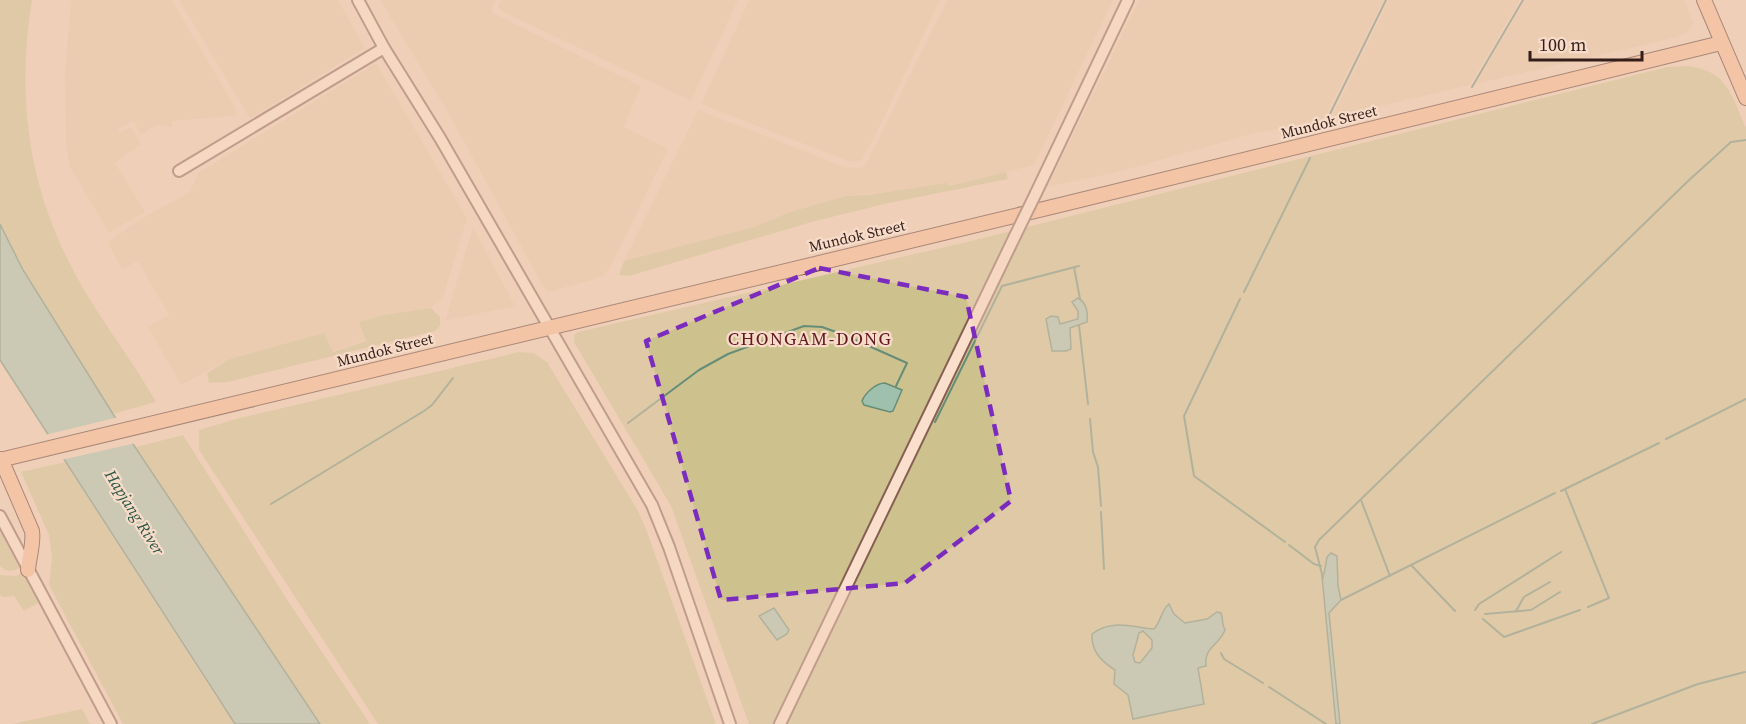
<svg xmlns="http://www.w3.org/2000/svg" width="1746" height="724" viewBox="0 0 1746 724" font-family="'Source Serif 4',serif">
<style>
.farmland{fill:#e5c8a6}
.green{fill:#cdc28e}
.water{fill:#9ec0ac;stroke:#668d78;stroke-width:1.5;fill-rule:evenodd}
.pier{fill:#f0cfb9}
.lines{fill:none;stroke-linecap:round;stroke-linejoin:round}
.stream{stroke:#668d78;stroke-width:2}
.minor-casing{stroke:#865f53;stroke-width:14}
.major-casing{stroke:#533029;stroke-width:16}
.minor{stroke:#fadfcc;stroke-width:10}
.major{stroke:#f7b68d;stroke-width:14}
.minor-bridge-casing{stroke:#865f53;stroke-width:14;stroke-linecap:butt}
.minor-bridge{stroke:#fadfcc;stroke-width:10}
.marked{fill:none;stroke:#7b2cbf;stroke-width:4.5;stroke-dasharray:12 8;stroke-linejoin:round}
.labels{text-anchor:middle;stroke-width:4.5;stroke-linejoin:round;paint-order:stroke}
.street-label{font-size:15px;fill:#341e19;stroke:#f7dcc9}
.water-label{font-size:16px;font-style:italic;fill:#285545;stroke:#f7dcc9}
.quarter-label{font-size:18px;letter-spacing:1.5px;fill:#63171e;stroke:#f7dcc9}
</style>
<rect width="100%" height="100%" fill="#f0cfb9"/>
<g class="farmland">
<polygon points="71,0 172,0 236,109 236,116 172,121 172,127 156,125 141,135 134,121 118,129 120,133 131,127 141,144 115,163 145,212 109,233 70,167 66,142 65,74"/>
<polygon points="179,0 338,0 365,48 250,119"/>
<polygon points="380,0 495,0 491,10 493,13 641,86 624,127 668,149 610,268 603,275 595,279 549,292 543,286 447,111"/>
<polygon points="501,0 738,0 691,101 503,12 498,7"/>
<polygon points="749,0 940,0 880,126 862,160 855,162 848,161 701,104"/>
<polygon points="947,0 1113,0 1034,165 950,186 846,196 791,212 754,227 624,261 698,110 845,167 862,168 867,162"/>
<polygon points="1139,0 1384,0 1323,121 1252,134 1118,172 1047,187"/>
<polygon points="1389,0 1520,0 1470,85 1331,118"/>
<polygon points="1525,0 1685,0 1693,23 1688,32 1674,38 1476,84"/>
<polygon points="376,63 467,218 443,298 431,308 359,322 366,340 332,352 324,334 230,359 181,385 148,327 169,315 138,261 122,269 107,242 146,216 190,192 198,173"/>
<polygon points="473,227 515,306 445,321"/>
</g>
<g class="green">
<path d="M0,0H32C17,92 27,179 69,262C93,311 129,354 156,402L113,414L23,270L0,224Z"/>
<path d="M1688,66C1728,71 1731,95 1746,128V724H749L671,506L574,342V335L578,332L971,241L1667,67Z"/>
<polygon points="1006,172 1008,179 889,203 815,221 629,276 619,275 624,261 754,227 790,212 846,196 868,195 947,183 950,186"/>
<polygon points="431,308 440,317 440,326 435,331 228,382 209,383 207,373 230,359 324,333 333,352 366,341 359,322 384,315"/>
<polygon points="519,352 533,353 547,362 637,509 646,529 716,724 378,724 199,450 199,430 236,419"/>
<polygon points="183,435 290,604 370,724 320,724 136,447"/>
<polygon points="65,462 218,700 235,724 123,724 49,585 52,558 49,535 21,472"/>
<path d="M0,531L20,568C12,572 7,572 0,566Z"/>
<polygon points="23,572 38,603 24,611 14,596 3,597 0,595 0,575 16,576"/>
<polygon points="82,709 90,724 12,724"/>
</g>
<g class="water">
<polygon points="0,224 23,270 113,414 320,724 235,724 0,360"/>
<path d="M1078,298C1087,303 1088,313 1087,322L1070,328L1071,349L1066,351H1052L1046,319L1051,316L1058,317L1060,324L1078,319V311L1072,302Z"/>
<path d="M885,383L902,390L893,411L890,412L864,405L862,401C865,393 876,383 885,383Z"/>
<polygon points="1331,553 1337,556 1338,586 1341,600 1329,613 1340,724 1336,724 1322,576 1324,574 1327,557"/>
<path d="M1169,604L1174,614L1185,623L1207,619L1217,612L1221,613C1223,619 1222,625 1225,630C1219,646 1204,646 1206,666L1198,668L1204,704L1133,719L1128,695L1114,684L1115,670C1101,661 1091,651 1092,634C1111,619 1132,627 1154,629C1161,622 1161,610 1169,604ZM1143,631L1152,640V648L1140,663L1135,662L1133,655L1139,633Z"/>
<polygon points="774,608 789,630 787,634 777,640 759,616"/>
</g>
<polygon class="pier" points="119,417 136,443 61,460 45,435"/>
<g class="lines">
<g class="stream">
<polyline points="1472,87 1523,0"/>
<polyline points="1326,122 1386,0"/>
<polyline points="1074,267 1080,299"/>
<polyline points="1244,292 1310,158"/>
<polyline points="1240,299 1184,416 1194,476 1285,542"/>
<polyline points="1079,325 1088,404"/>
<polyline points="1090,419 1093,452 1098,467 1101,506"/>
<polyline points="935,422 1002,286 1079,266"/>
<polyline points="628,423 699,370 728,354 804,326 822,327 842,334 907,363 896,386"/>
<polyline points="1666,439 1746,399"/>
<polyline points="1565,489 1609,598 1588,607"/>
<polyline points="1561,491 1659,443"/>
<polyline points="1361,500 1390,576"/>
<polyline points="271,504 424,411 432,405 453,378"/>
<polyline points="1101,512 1104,569"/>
<polyline points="1289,545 1314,564 1321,566"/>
<polyline points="1411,565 1455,611"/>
<polyline points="1323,578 1315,547 1319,540 1687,182 1731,142 1746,140"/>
<polyline points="1341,600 1555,493"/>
<polyline points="1475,610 1479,604 1561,552"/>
<polyline points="1516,611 1524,597 1550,582"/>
<polyline points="1485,614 1531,610 1560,592"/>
<polyline points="1483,619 1504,637 1580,610"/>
<polyline points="1221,653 1224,659 1263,683"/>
<polyline points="1269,687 1326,724"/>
<polyline points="1592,724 1698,684 1745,672"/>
</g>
<g class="minor-casing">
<g id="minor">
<polyline points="358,0 384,48 440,138 652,505 669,547 730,724"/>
<polyline points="179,171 384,48"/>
<polyline points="1036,193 1128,0"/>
<polyline points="0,516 111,724"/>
<polyline points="780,724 1015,236"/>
</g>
</g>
<g class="major-casing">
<g id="major">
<polyline points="1704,0 1746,98"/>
<path d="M1,459L32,531C34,543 29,557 28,570"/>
<polyline points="0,460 1060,205 1721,43"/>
</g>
</g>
<use href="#minor" class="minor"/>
<use href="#major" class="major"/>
<g class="minor-bridge-casing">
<polyline id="minor-bridge" points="1015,236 1036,193"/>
</g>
<use href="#minor-bridge" class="minor-bridge"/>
</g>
<path d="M0 0H1746V724H0ZM819,268L966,297L1011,501L905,583L721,600L646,341Z" fill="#f0cfb9" fill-opacity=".55" fill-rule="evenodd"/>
<path class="marked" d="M819,268L966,297L1011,501L905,583L721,600L646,341Z"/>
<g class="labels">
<g class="street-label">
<text transform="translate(1329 122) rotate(-14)" y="5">Mundok Street</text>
<text transform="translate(857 236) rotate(-13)" y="5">Mundok Street</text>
<text transform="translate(385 350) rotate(-14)" y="5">Mundok Street</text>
</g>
<g class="water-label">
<text transform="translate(135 512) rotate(58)" y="6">Hapjang River</text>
</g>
<g class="quarter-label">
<text x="810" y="345">CHONGAM-DONG</text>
</g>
</g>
<path d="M1530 51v9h112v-9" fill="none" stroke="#341e19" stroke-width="3"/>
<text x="1539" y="51" font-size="18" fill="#341e19" stroke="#f7dcc9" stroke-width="4.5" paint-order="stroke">100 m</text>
</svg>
